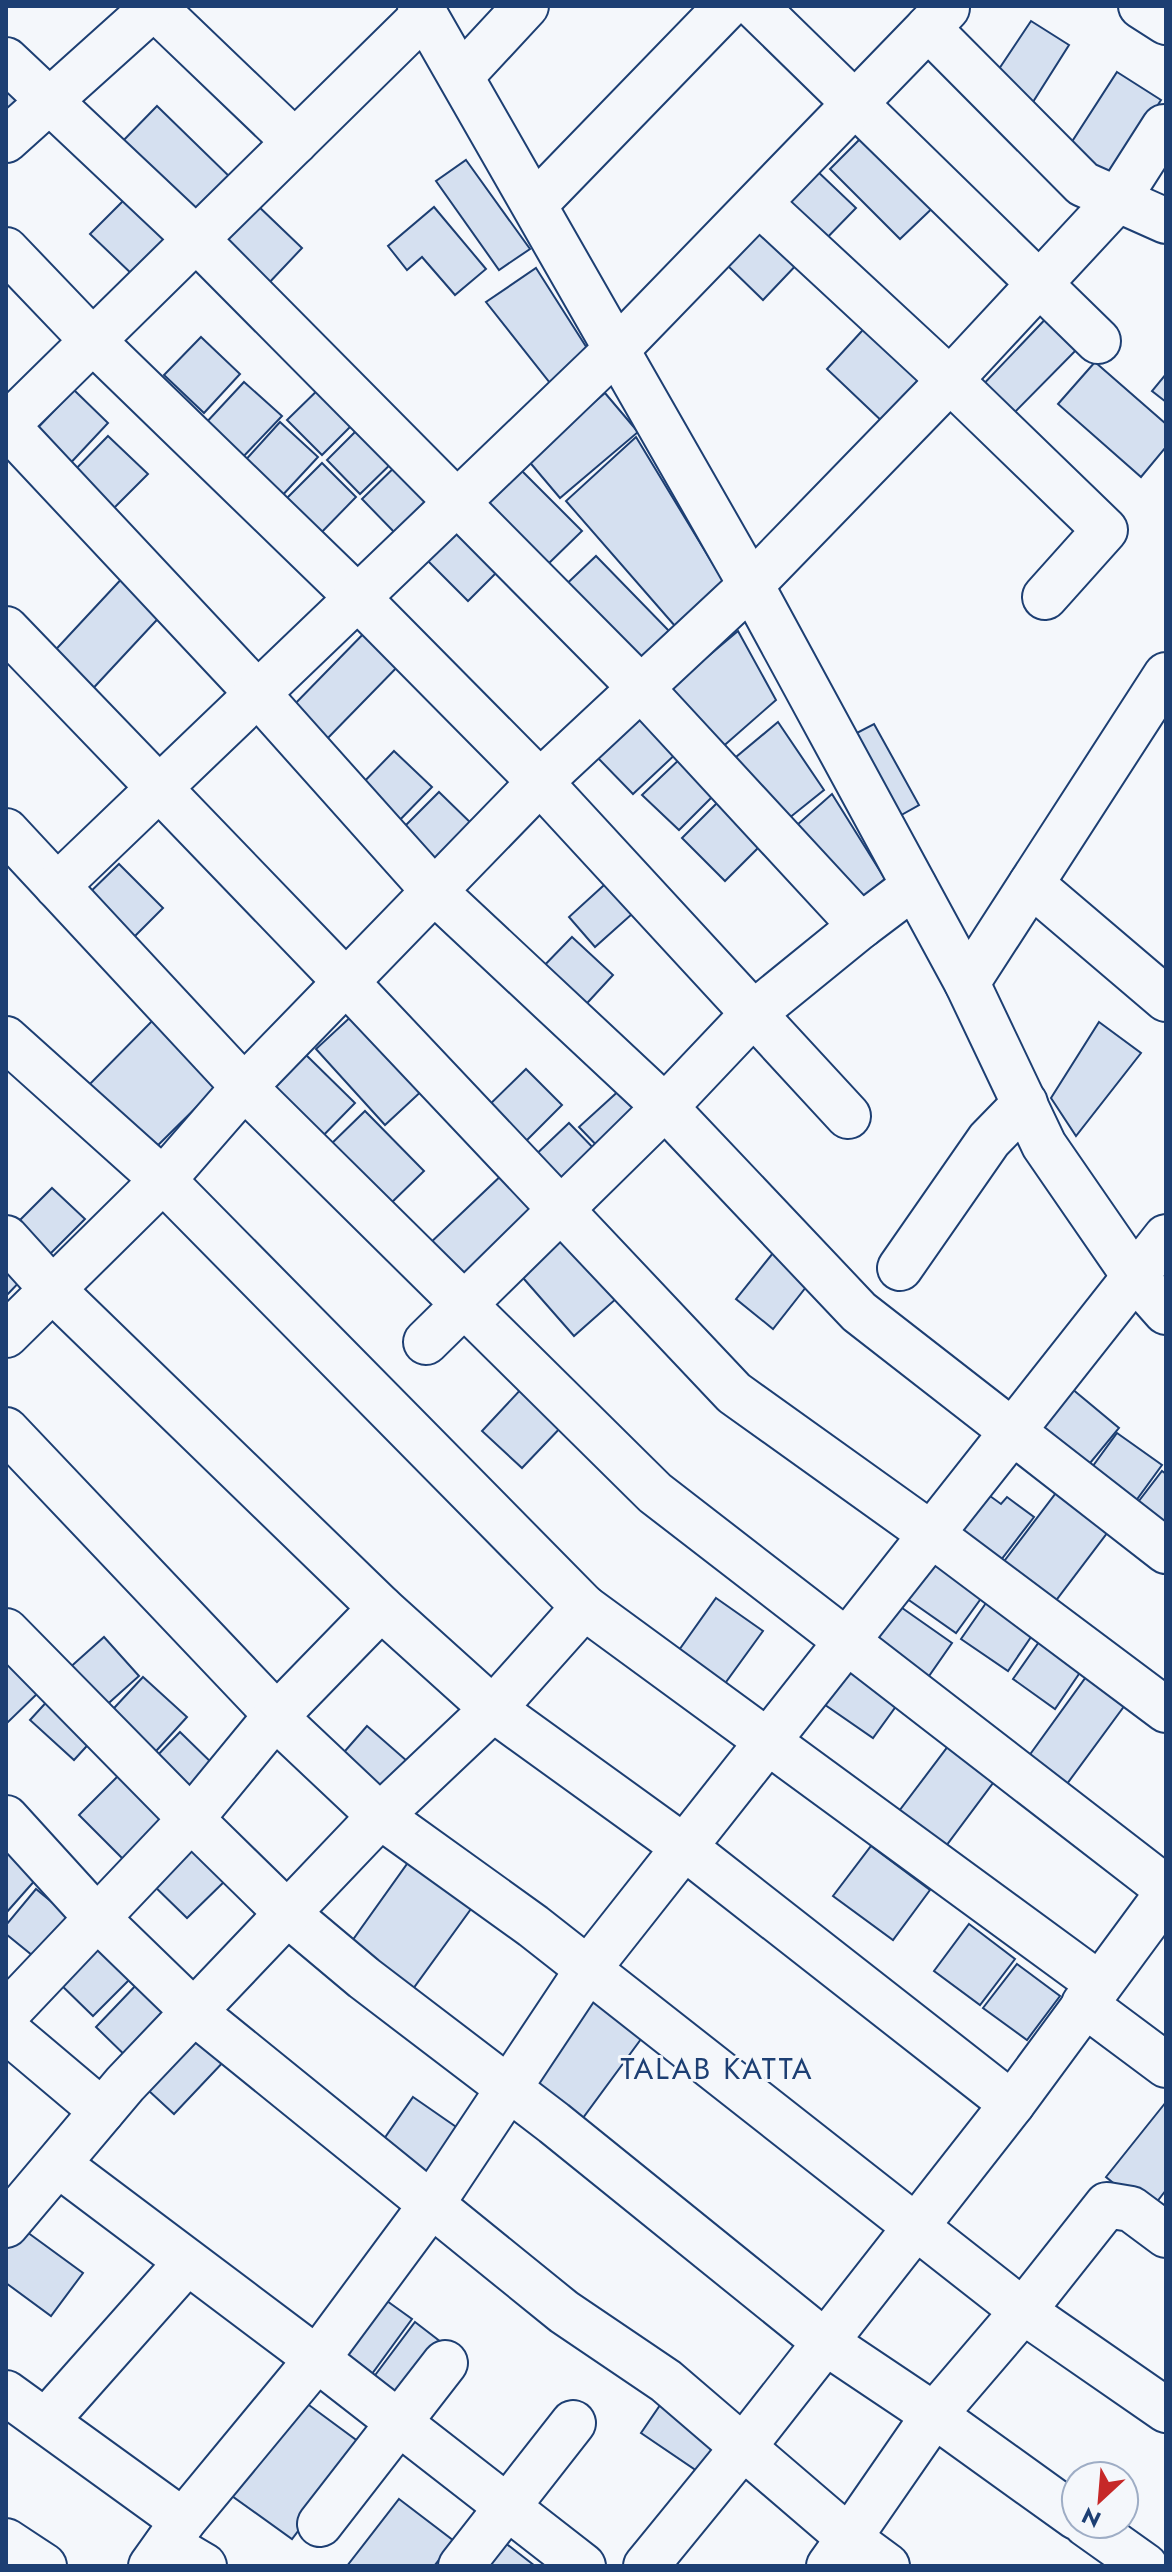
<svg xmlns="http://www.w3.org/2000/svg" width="1172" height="2572" viewBox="0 0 1172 2572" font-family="Jost,sans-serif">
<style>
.building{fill:#d5e0f0;stroke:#1d3f73;stroke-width:2}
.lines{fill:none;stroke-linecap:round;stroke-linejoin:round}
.minor-casing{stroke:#1d3f73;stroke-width:48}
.major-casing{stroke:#1d3f73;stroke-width:48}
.minor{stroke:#f4f7fb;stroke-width:44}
.major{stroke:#f4f7fb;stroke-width:44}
.labels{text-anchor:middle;stroke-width:6;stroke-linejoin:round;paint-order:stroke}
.neighbourhood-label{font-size:30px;letter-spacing:2px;fill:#1d3f73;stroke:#f4f7fb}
</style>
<rect width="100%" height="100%" fill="#f4f7fb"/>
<g class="building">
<polygon points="1031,21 1069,45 1026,113 995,75"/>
<polygon points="6,72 29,92 6,119"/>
<polygon points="1117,72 1161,100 1108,183 1064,154"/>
<polygon points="157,106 234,181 195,222 117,147"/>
<polygon points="871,128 942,199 900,239 830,169"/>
<polygon points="466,160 530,249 499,270 436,181"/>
<polygon points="815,169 856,208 819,246 778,207"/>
<polygon points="136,188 180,232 135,277 90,234"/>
<polygon points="254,202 302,248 266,286 217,240"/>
<polygon points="434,207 486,269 455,295 422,257 407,270 388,246"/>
<polygon points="765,226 801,260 763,300 728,266"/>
<polygon points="536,268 592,356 554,388 486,302"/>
<polygon points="1055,309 1087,339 1006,421 976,392"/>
<polygon points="872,320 932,376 886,425 827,369"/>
<polygon points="201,337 240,374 204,413 164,375"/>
<polygon points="1095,362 1166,424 1166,447 1141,477 1058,404"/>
<polygon points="1166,374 1166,402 1152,391"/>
<polygon points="328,380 362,415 322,455 287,420"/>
<polygon points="244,382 282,416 241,459 204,425"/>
<polygon points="74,390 108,423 64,470 29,437"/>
<polygon points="605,393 638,432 560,498 527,459"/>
<polygon points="366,421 400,455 360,494 327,460"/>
<polygon points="280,422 318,457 279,499 242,464"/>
<polygon points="108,436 148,474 107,515 68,477"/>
<polygon points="636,437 725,584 675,626 566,501"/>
<polygon points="405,457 441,494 398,536 362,499"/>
<polygon points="322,463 356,497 314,540 279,506"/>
<polygon points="521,470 582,531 546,566 486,504"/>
<polygon points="461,523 503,566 468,601 425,558"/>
<polygon points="596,556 671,633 632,670 557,593"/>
<polygon points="127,573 167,609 86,696 47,659"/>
<polygon points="372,625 406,658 322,744 288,711"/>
<polygon points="738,631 776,700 711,757 662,695"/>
<polygon points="647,713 681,749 633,794 598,758"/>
<polygon points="778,722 824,790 778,827 724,767"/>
<polygon points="874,724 919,805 896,818 851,736"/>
<polygon points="394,751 432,787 392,828 354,792"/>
<polygon points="684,755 719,790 679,830 642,795"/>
<polygon points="439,792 475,827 432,872 395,836"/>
<polygon points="832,794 885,879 856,903 788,833"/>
<polygon points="722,798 765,841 725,881 682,838"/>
<polygon points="119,864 163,908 126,945 82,900"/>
<polygon points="614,876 641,906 595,947 569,917"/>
<polygon points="572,937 613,975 578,1013 536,974"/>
<polygon points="356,1012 426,1087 385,1125 316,1049"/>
<polygon points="158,1015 226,1078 146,1157 81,1093"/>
<polygon points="1099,1022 1141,1053 1076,1136 1051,1098"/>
<polygon points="302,1051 355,1103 313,1146 260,1093"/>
<polygon points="526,1069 562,1105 515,1152 479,1115"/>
<polygon points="623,1087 647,1114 604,1153 579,1127"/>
<polygon points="365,1111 424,1171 387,1207 328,1147"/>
<polygon points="569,1123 602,1157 561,1196 528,1162"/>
<polygon points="506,1171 543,1209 464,1285 427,1246"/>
<polygon points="52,1188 85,1219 41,1263 8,1232"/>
<polygon points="560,1233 617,1298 574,1336 517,1271"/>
<polygon points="6,1251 28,1273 6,1296"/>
<polygon points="773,1253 810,1282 773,1329 736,1299"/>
<polygon points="1065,1383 1119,1428 1081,1474 1027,1429"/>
<polygon points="524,1386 564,1424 522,1468 482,1431"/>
<polygon points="1117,1433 1162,1465 1127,1513 1082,1481"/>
<polygon points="1162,1471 1166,1474 1166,1535 1132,1510"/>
<polygon points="1062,1485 1114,1524 1051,1607 999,1568"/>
<polygon points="979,1488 1001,1504 1007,1497 1034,1517 994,1569 945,1531"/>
<polygon points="935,1557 985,1593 956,1633 906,1598"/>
<polygon points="716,1598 763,1631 718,1693 672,1660"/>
<polygon points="895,1603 952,1643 922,1686 864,1646"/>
<polygon points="986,1603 1033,1634 1008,1671 961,1639"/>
<polygon points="104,1637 139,1676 92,1718 57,1679"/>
<polygon points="1039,1642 1081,1671 1055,1709 1013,1679"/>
<polygon points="847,1659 902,1698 873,1738 818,1700"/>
<polygon points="6,1660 42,1689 6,1724"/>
<polygon points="143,1677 187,1717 147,1761 102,1721"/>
<polygon points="1086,1677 1125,1705 1064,1788 1026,1760"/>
<polygon points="52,1696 96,1736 74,1760 30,1720"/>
<polygon points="367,1726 415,1768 378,1809 331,1767"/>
<polygon points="180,1732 218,1769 190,1798 152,1761"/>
<polygon points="955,1737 1002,1771 937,1858 890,1823"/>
<polygon points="119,1775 170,1826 130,1866 79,1815"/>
<polygon points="189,1837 229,1877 187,1918 147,1879"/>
<polygon points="871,1846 930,1890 893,1940 833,1896"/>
<polygon points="6,1851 37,1878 6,1913"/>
<polygon points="412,1857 476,1902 410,1993 347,1948"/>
<polygon points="36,1889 77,1923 43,1964 6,1934 6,1925"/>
<polygon points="969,1924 1015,1959 980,2005 934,1971"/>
<polygon points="97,1937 135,1974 93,2016 55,1979"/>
<polygon points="1017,1964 1060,1996 1027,2040 983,2008"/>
<polygon points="140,1981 181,2021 137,2067 96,2027"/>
<polygon points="589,1994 644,2035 577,2126 522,2086"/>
<polygon points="189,2022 227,2058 174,2114 136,2079"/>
<polygon points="413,2097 462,2131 424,2186 375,2152"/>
<polygon points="1166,2102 1166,2190 1149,2212 1106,2177"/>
<polygon points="16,2224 83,2273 51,2316 6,2283 6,2237"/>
<polygon points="380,2296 412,2319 366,2382 334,2358"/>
<polygon points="415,2322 450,2349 405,2408 370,2382"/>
<polygon points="667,2395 729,2438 703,2475 641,2433"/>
<polygon points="298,2397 363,2445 292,2539 225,2491"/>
<polygon points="399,2499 454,2541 434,2566 347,2566"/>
<polygon points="504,2542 535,2566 485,2566"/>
</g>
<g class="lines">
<g class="minor-casing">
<g id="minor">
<polyline points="153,6 295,142"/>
<polyline points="420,6 751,585 967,983 1044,1145 1135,1277 1166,1312"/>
<polyline points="755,6 1098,341"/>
<polyline points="1141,6 1166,22"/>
<polyline points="947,8 928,28 1083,184 1166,221"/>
<polyline points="6,60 196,239 641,688 861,926"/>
<polyline points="461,76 526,6"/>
<polyline points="6,140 155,6"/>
<polyline points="535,204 727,6"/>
<polyline points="760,204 950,380 1105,530 1045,597"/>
<polyline points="6,250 93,341 358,598 540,782 848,1116"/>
<polyline points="6,425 258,694 435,892 665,1107 859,1312 1166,1551"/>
<polyline points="6,426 425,14"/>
<polyline points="6,629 346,982 734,1393 931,1534 1166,1710"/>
<polyline points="6,831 244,1087 655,1493 1166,1888"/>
<polyline points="1031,884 1166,999"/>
<polyline points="57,886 618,348 928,28"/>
<polyline points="967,983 1166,675"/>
<polyline points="6,1039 163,1180 584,1607 1099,1984"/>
<polyline points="6,1238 53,1290 381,1608 493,1709 684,1847 1012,2104"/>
<polyline points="900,1268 989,1140 1025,1103"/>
<polyline points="6,1335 163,1180 244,1087 540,782 751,585 950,380 1118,199 1164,127"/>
<polyline points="426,1342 665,1107 754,1013 861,926 914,886"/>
<polyline points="6,1430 266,1704 275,1717 380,1816 533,1926 1023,2311 1166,2410"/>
<polyline points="6,1631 191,1819 289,1915 364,1978 554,2123 825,2342 934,2415 1023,2311 1107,2205 1131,2209 1166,2235"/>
<polyline points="6,1818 97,1918 194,2012 564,2312 666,2381 849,2538 934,2415 1076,2517"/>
<polyline points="1084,2004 1166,2065"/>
<polyline points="6,2014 191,1819 275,1717 381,1608"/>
<polyline points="6,2030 102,2111"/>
<polyline points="59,2165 317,2359 583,2566"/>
<polyline points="6,2225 125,2084 380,1816 493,1709 584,1607"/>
<polyline points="6,2393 183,2521"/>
<polyline points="46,2421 187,2262"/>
<polyline points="320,2524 445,2363"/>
<polyline points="1086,2524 1145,2566"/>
<polyline points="167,2544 204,2566"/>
<polyline points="151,2566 183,2521 317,2359 431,2205 588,1969 1166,1237"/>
<polyline points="461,2566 573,2423"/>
<polyline points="646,2566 744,2446 1012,2104 1166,1895"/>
<polyline points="829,2566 849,2538 887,2566"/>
</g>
</g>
<g class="major-casing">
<polyline id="major" points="6,2541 44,2566"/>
</g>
<use href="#minor" class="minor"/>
<use href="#major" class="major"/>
</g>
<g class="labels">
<g class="neighbourhood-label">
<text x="717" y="2079">TALAB KATTA</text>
</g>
</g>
<rect width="1172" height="2572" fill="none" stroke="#1d3f73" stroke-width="16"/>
<g transform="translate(1100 2500) rotate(206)"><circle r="38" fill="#f4f7fb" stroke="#9eadc5" stroke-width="2"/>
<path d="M0-6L14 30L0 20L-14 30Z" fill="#c62828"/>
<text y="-12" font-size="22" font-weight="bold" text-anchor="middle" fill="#1d3f73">N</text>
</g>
</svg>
